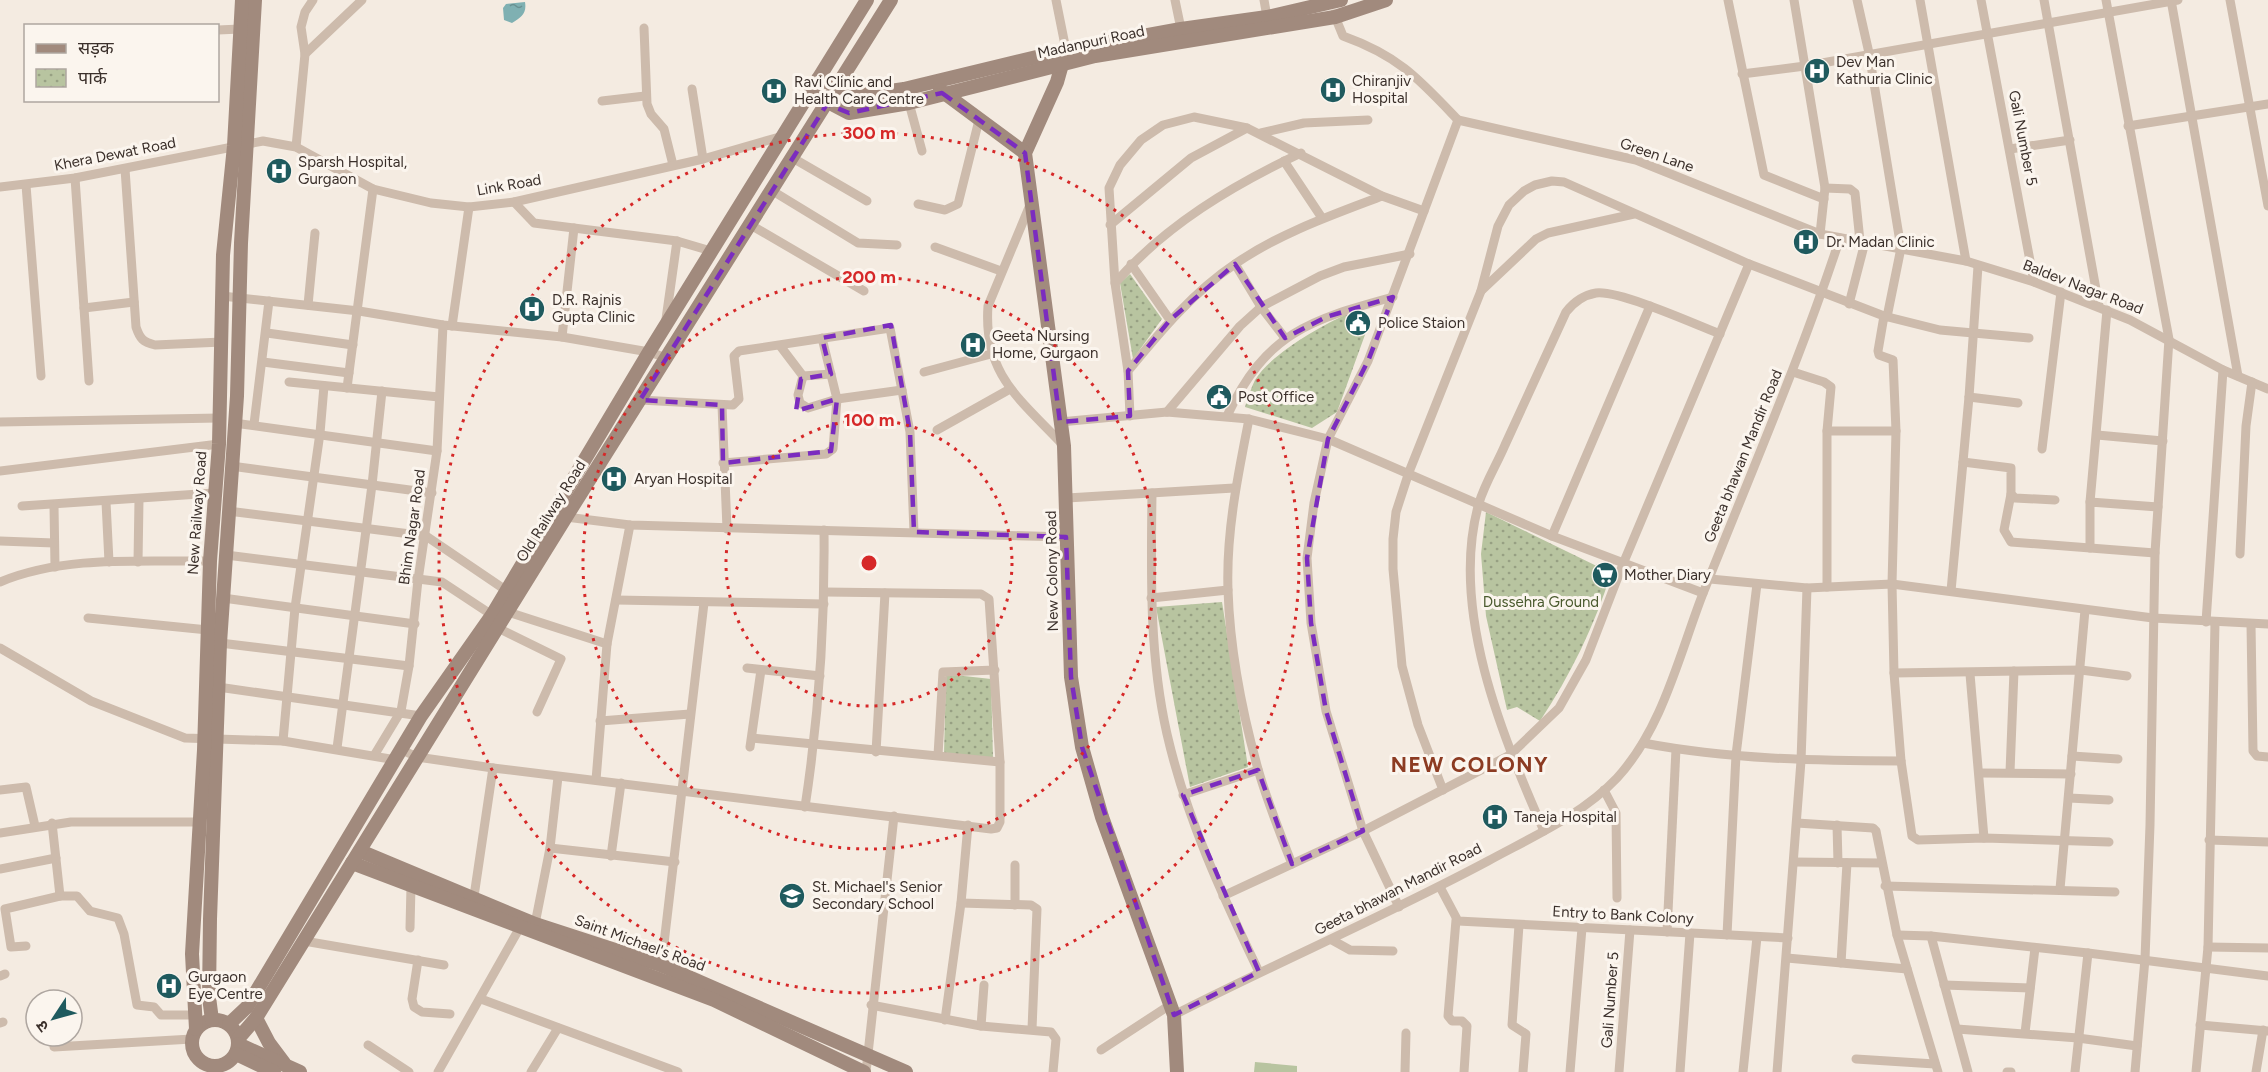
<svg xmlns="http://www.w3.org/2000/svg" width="2268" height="1072" viewBox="0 0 2268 1072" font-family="Figtree,'Noto Sans Devanagari',sans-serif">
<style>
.grass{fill:#b8c4a0}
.park{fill:url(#park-dots)}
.water{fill:url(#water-ripples)}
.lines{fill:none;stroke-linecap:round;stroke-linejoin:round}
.street{stroke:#cdbbac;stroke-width:9}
.secondary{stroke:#a18a7d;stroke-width:14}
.marked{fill:none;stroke:#7b2cbf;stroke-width:4.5;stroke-dasharray:12 8;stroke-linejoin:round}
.ring{fill:none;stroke:#d62828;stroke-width:3;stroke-dasharray:3 6}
.labels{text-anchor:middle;stroke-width:6;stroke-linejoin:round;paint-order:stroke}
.street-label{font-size:15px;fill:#3b302b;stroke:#fbf5ee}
.poi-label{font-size:15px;fill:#3b302b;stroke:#fbf5ee;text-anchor:start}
.park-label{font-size:15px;fill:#4a5a2e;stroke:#fbf5ee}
.district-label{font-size:21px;font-weight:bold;letter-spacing:1.5px;fill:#8c3b22;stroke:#fbf5ee}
.centre{fill:#d62828;stroke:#fbf5ee;stroke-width:3}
.ring-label{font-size:18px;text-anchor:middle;font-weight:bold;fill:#d62828;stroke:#fbf5ee;stroke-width:6;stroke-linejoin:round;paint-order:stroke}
</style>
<defs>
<pattern id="park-dots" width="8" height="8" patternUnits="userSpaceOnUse" patternTransform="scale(1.5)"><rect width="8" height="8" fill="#b8c4a0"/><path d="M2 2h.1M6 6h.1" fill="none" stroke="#97a083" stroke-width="1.8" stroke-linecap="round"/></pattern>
<pattern id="water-ripples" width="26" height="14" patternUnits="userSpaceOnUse" patternTransform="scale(1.5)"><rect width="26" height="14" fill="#7fb0b2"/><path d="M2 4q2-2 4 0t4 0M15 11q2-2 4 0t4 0" fill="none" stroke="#699091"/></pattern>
</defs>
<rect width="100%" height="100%" fill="#f4ebe1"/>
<polygon class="grass" points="1255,1062 1297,1066 1297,1072 1254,1072"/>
<g class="park">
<polygon points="1130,274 1162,319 1133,359 1120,283"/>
<path d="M1347,314L1351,326L1366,332L1337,412L1312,428L1245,407C1248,398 1251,388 1255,380C1271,354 1319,327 1347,314Z"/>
<path d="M1486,512L1611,573C1595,625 1570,676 1540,721L1517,707L1507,710L1486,616L1481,554Z"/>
<polygon points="1222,602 1248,767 1190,787 1156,607"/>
<polygon points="946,674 991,679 993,759 944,754"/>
</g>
<path class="water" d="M525,2C527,14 521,17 512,23L504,20L503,8L506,4Z"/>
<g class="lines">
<g class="street">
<polyline points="1056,0 1066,50"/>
<polyline points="1175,0 1181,29"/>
<polyline points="1264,0 1267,17"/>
<polyline points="1728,0 1764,175 1824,199"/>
<polyline points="1794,0 1825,188 1820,234"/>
<polyline points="1857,0 1869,53 1901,248 1887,317"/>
<polyline points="1920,0 1966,261"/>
<polyline points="1981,0 2034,282"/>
<polyline points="2044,0 2099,306"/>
<polyline points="2106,0 2169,339 2155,553 2150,825 2145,959 2135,1072"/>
<polyline points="2171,0 2238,376"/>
<polyline points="2230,0 2268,206"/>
<path d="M1334,14L1343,36C1399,56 1419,79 1458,120"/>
<polyline points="644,28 647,104 651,114 664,129 673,165"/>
<polyline points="218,30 240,29"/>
<polyline points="305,54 362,0"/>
<polyline points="1742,74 1805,66 2178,0"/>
<polyline points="692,89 703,159"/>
<polyline points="602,101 645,96"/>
<polyline points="909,103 922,151"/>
<polyline points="1458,120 1636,160 1820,234 1966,261 2034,282 2130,320 2223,370 2268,389"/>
<polyline points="2128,126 2268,104"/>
<polyline points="1261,133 1304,123 1368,120"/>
<polyline points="296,147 305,54 301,27 305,12 313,0"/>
<polyline points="2010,149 2070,140"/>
<polyline points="791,157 867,201"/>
<polyline points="1284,161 1322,218"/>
<path d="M125,169L136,327C140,339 143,342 155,345L222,342"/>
<polyline points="75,178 89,381"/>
<polyline points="26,185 41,376"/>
<polyline points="0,187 75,178 263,141 296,147 373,189 431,203 469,207 514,202 703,159 783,136"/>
<polyline points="1825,188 1850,189 1855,193 1860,241"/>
<polyline points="771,190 858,243 897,245"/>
<polyline points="514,202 534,223 677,241 711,251"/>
<polyline points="918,204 945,210 958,204 979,120"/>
<path d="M1030,205L988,306C983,375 1021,400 1064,446"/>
<polyline points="749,224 864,291"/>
<polyline points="1110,225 1191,158 1247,128"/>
<polyline points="935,247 1001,271"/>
<polyline points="1131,264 1170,320"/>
<polyline points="1235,264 1261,307 1285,338"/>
<path d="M1115,283C1166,225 1231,186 1301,153"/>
<polyline points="1481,291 1536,239 1548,233 1634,214"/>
<polyline points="222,296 359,311 443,325 562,337 649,352 667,358"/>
<polyline points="1849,304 1865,242"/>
<polyline points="308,305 315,233"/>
<polyline points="84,308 134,302"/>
<polyline points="1884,316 1878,351 1879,355 1893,360 1896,431 1892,584 1894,673 1901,761 1912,836 1918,840 1984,838 2109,842"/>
<polyline points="666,319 677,241"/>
<polyline points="452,326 469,207"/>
<polyline points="267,333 353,345"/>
<polyline points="562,337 574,228"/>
<polyline points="781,347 803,376 831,374"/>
<polyline points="263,362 349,373"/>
<polyline points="1128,371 1115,283 1109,188 1120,165 1141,140 1163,125 1194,117 1247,128 1382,196 1424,211"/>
<polyline points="924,372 991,354"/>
<polyline points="1793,372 1824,382 1831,387 1827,431 1827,587"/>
<polyline points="803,376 798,395 800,403 808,408 837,399 902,390"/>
<polyline points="289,382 439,397"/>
<polyline points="347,388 373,189"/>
<polyline points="1969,397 2018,403"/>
<polyline points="640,400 733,405 739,399 734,356 739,351 890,328 910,432 914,532"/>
<polyline points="722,405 727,529"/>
<polyline points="1167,412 1240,326 1261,307 1320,276 1344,267 1410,254"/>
<path d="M1130,416L1128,371C1160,332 1193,292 1235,264C1280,233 1332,215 1382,196"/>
<path d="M1227,416C1266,333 1309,320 1393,297"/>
<path d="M1249,419C1238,475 1226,532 1228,590C1230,650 1242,712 1258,769C1267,801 1280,833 1292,864"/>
<polyline points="0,422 219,418"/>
<polyline points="1060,422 1167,412 1249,419 1328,439 1552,536 1703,593"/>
<polyline points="234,423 437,451"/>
<polyline points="254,424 269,301"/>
<polyline points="937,430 1010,389"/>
<polyline points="1827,431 1896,431"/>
<polyline points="2097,435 2163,441"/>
<polyline points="2042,449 2061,292"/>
<polyline points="1963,462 2011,468 2011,494 2015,498 2055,500"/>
<polyline points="723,463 826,454 833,449 837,399 822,338"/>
<polyline points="231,466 432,493"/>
<polyline points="0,471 219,444"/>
<path d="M1152,493C1151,573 1149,655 1167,734C1186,817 1222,895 1259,972"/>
<polyline points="2011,494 2004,530 2011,542 2155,553"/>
<polyline points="1067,498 1234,488"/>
<polyline points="106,502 109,562"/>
<polyline points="2090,502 2107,310"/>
<polyline points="22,506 214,493"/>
<polyline points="54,506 55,567"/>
<polyline points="228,511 426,536 510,593"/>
<polyline points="566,517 630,525 1066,537"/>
<polyline points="1552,536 1650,306"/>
<polyline points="0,541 54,543"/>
<polyline points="2090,548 2090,502 2158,507"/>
<polyline points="2240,554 2246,426 2252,382"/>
<polyline points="226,555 442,582 492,615"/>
<polyline points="138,562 139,500"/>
<polyline points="1710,579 1807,588 1892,584 2153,618 2268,624"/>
<path d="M0,582C65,555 141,562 210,561"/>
<polyline points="1951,591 1969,397 1978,266"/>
<polyline points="223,598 415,624"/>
<polyline points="1151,598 1228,590"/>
<polyline points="616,600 824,604"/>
<polyline points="508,612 607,644"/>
<polyline points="88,618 208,630"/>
<polyline points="2206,622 2223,370"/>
<polyline points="2251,624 2253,751 2257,756 2268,757"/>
<polyline points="498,628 561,659 537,712"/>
<polyline points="220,643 409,666"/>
<polyline points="0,648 91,701 185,738 283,741 396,760"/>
<polyline points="747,668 820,676"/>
<polyline points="1894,673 2081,670 2127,676"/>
<polyline points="1970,674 1984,838"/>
<polyline points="218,687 421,716"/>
<polyline points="600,721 690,714"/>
<polyline points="752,738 1000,762"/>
<polyline points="283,741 295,608 320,433 324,386"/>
<path d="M1643,743C1728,759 1815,761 1901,761"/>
<polyline points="750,747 761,670"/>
<polyline points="337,748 372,485 382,391"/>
<polyline points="402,750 417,757 493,768 991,829 997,828 1000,822 1000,762 989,599 981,594 825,592"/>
<polyline points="876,752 885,593"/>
<polyline points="375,754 401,711 409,666 418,580 437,451 443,325"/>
<polyline points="938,755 943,672 995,670"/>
<polyline points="2072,756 2118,759"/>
<polyline points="2010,772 2014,671"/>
<polyline points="1980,773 2071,774"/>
<polyline points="596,780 607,644 630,525"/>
<polyline points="0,790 26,787 35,826"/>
<polyline points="1443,790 1418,725 1402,666 1393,569 1393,539 1396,512 1409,472 1481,291 1498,226 1509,205 1524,191 1535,185 1552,181 1564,182 1749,264 1884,316 1940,330 2029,338"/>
<polyline points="1604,790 1616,813 1617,898"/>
<polyline points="1183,795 1258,770"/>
<polyline points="2069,798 2109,800"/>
<path d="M805,807C819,715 825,623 824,530"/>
<polyline points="1797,823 1873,828 1876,831 1897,935 1938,1072"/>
<polyline points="1837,825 1838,863"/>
<path d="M1544,831C1502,737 1449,607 1479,503C1485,483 1497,464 1505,445C1525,401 1545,357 1566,312C1573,303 1584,295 1596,293C1619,290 1695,324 1720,334"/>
<polyline points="0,833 71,822 198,822"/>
<polyline points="2209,840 2268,842"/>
<polyline points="550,848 675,862"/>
<polyline points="611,856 621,783"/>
<polyline points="1794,862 1881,863"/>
<polyline points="0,869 56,858"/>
<polyline points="1885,886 2115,892"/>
<polyline points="1440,887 1458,921 1788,938"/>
<polyline points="2060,889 2085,610"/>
<polyline points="60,896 77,896 90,911 118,918 124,934 137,1005 154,1007 161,1015 195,1015"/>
<polyline points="1223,896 1363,831 1510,755 1559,708 1586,660 1623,564 1749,264"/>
<polyline points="473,903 493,768"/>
<polyline points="961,903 1031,905 1037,909 1032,1029"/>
<polyline points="1015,905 1015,865"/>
<polyline points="1399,907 1363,831 1326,711 1311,623 1307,558 1314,503 1328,439 1368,361 1458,120"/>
<polyline points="1456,920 1448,1016 1452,1021 1462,1021 1467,1026 1464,1072"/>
<polyline points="535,924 550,848 558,777"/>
<polyline points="1519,925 1512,1025 1526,1034 1523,1072"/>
<polyline points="410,928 411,886"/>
<polyline points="1667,932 1676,749"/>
<polyline points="1727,935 1736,755 1757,584"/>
<polyline points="1897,935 1931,936 2088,953 2268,976"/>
<polyline points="1931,936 1968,1072"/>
<polyline points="1332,940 1350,950 1393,951"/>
<polyline points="304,941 444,965"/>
<polyline points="26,946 11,947 5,909 60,896 52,823"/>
<polyline points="2208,947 2268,948"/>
<polyline points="1787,958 1907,969"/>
<polyline points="418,960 412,999 414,1007 422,1012 450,1014"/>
<polyline points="1841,963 1847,863"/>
<polyline points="661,969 704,603"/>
<polyline points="0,976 5,974"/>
<polyline points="1944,985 2030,988"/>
<polyline points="481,999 678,1072"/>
<polyline points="871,1005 981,1026 1051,1032 1056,1039 1053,1072"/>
<path d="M1174,1015C1278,962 1385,916 1488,861C1532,837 1582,815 1617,778C1662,729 1679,656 1702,596C1749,477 1800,360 1840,238"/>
<polyline points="945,1020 961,903 968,825"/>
<polyline points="0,1023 3,1022"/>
<polyline points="2200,1025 2268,1031"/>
<polyline points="981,1026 984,985"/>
<polyline points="1957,1029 2078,1038 2137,1046"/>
<polyline points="2025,1033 2035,948"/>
<polyline points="368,1045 409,1072"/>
<polyline points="54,1047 192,1039"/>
<polyline points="1101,1050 1170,1005"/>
<polyline points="1856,1059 1935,1064"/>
<polyline points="438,1072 519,929"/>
<polyline points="531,1072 558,1028"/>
<polyline points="866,1072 894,816"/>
<polyline points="1405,1072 1406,1033"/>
<polyline points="1570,1072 1582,928"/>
<polyline points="1619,1072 1630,930"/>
<polyline points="1680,1072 1690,933"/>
<polyline points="1743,1072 1757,937"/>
<polyline points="1777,1072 1801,761 1807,588"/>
<polyline points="2007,1072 2011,1072"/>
<polyline points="2075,1072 2088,953"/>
<polyline points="2196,1072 2208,947 2215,623"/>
<polyline points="2256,1072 2263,1030"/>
</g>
<g class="secondary">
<polyline points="1066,50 1057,82 1025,153 1064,446 1071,677 1082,747 1102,817 1174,1015 1177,1072"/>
<polyline points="818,79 862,95 904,89 1066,50 1181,29 1267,17 1341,0"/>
<polyline points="940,90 1025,153"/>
<polyline points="809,92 849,113 909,103 1095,56 1335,17 1386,0"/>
<polyline points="360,851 535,924 661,965 906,1072"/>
<polyline points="352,863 714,1000 864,1072"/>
<polyline points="256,1018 269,1043 284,1063"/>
<circle cx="215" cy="1043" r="23"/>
<polyline points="212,1020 209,997 210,919 220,643 237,396 241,243 255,0"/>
<polyline points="229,1024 247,1007 421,716 492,615 649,352 867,0"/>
<polyline points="196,1029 192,954 204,750 210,561 219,444 223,255 234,146 242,0"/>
<polyline points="238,1039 256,1018 566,517 891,0"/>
<polyline points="238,1044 300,1072"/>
<polyline points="236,1054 274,1072"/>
</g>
</g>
<path class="marked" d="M942,93L1025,153L1060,422L1130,416L1128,371L1170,320L1235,264L1285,338L1326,317L1393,297L1368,361L1328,439L1307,558L1311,623L1326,711L1363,831L1292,864L1258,770L1183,795L1259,972L1174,1015L1082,747L1071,677L1066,537L914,532L910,432L891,325L822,338L831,374L801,379L796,411L837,399L831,451L723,463L722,405L640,400L827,104L849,113Z"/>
<g class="ring">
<circle cx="869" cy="563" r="143"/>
<circle cx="869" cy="563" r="286"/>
<circle cx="869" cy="563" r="430"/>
</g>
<defs>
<g id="hospital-disc" transform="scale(1.35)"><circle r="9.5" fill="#1f5a5e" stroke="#fbf5ee"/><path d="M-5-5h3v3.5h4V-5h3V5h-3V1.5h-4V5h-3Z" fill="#fff"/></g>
<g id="civic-disc" transform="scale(1.35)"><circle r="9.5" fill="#1f5a5e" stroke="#fbf5ee"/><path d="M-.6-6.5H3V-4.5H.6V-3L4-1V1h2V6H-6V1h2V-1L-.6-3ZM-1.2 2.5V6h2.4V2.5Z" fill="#fff"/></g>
<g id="supermarket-disc" transform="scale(1.35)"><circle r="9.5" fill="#1f5a5e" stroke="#fbf5ee"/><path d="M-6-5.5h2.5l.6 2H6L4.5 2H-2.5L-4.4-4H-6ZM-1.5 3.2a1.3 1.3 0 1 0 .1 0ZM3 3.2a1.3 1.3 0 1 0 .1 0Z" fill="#fff"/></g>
<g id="school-disc" transform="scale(1.35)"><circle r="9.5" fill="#1f5a5e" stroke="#fbf5ee"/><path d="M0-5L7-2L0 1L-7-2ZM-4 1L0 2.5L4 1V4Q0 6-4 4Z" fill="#fff"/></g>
</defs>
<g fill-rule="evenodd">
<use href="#hospital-disc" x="1817" y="71"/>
<use href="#hospital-disc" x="1333" y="90"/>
<use href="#hospital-disc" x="774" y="91"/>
<use href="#hospital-disc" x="279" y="171"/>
<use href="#hospital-disc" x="1806" y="242"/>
<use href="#hospital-disc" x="532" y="309"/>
<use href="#civic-disc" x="1358" y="323"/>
<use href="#hospital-disc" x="973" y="345"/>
<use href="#civic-disc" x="1219" y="397"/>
<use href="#hospital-disc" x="614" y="479"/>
<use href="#supermarket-disc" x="1605" y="575"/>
<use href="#hospital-disc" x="1495" y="817"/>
<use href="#school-disc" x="792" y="896"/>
<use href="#hospital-disc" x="169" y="986"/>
</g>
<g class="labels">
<g class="street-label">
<text transform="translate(1091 42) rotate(-12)" y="5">Madanpuri Road</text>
<text transform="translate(2023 138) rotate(79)" y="5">Gali Number 5</text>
<text transform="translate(115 154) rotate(-11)" y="5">Khera Dewat Road</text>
<text transform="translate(1657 155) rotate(19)" y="5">Green Lane</text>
<text transform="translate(509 185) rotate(-10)" y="5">Link Road</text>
<text transform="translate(2083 287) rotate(21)" y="5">Baldev Nagar Road</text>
<text transform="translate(1743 456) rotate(-68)" y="5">Geeta bhawan Mandir Road</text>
<text transform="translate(551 511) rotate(-58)" y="5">Old Railway Road</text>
<text transform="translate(197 513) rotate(-86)" y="5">New Railway Road</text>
<text transform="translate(412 527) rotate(-82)" y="5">Bhim Nagar Road</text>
<text transform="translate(1052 571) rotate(-91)" y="5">New Colony Road</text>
<text transform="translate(1398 889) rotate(-27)" y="5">Geeta bhawan Mandir Road</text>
<text transform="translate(1623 915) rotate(3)" y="5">Entry to Bank Colony</text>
<text transform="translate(640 943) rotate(20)" y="5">Saint Michael's Road</text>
<text transform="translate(1610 1000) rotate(-86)" y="5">Gali Number 5</text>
</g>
<g class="poi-label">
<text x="1836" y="67">Dev Man<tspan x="1836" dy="17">Kathuria Clinic</tspan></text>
<text x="1352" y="86">Chiranjiv<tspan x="1352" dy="17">Hospital</tspan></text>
<text x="794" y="87">Ravi Clinic and<tspan x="794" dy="17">Health Care Centre</tspan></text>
<text x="298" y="167">Sparsh Hospital,<tspan x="298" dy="17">Gurgaon</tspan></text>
<text x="1826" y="247">Dr. Madan Clinic</text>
<text x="552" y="305">D.R. Rajnis<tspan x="552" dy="17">Gupta Clinic</tspan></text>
<text x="1378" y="328">Police Staion</text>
<text x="992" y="341">Geeta Nursing<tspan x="992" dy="17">Home, Gurgaon</tspan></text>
<text x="1238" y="402">Post Office</text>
<text x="634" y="484">Aryan Hospital</text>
<text x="1624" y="580">Mother Diary</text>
<text x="1514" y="822">Taneja Hospital</text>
<text x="812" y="892">St. Michael's Senior<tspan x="812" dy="17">Secondary School</tspan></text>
<text x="188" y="982">Gurgaon<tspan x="188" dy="17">Eye Centre</tspan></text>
</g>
<g class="park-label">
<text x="1541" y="607">Dussehra Ground</text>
</g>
<g class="district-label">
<text x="1470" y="772">NEW COLONY</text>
</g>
</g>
<circle cx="869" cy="563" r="9" class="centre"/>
<g class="ring-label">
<text x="869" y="139">300 m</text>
<text x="869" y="283">200 m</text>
<text x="869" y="426">100 m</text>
</g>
<rect x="24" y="24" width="195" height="78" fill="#fbf5ee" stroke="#aea6a0" stroke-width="1.5"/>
<rect x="36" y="44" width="30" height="9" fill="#a18a7d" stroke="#aea6a0" stroke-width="1.5"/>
<text x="78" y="54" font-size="18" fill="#3b302b">सड़क</text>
<rect x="36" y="69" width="30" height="18" fill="url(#park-dots)" stroke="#aea6a0" stroke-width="1.5"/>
<text x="78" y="84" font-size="18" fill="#3b302b">पार्क</text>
<g transform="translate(54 1018) rotate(234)"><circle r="28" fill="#fbf5ee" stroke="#aea6a0" stroke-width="1.5"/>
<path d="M0-4.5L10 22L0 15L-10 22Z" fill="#1f5a5e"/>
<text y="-9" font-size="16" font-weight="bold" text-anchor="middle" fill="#3b302b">उ</text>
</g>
</svg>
